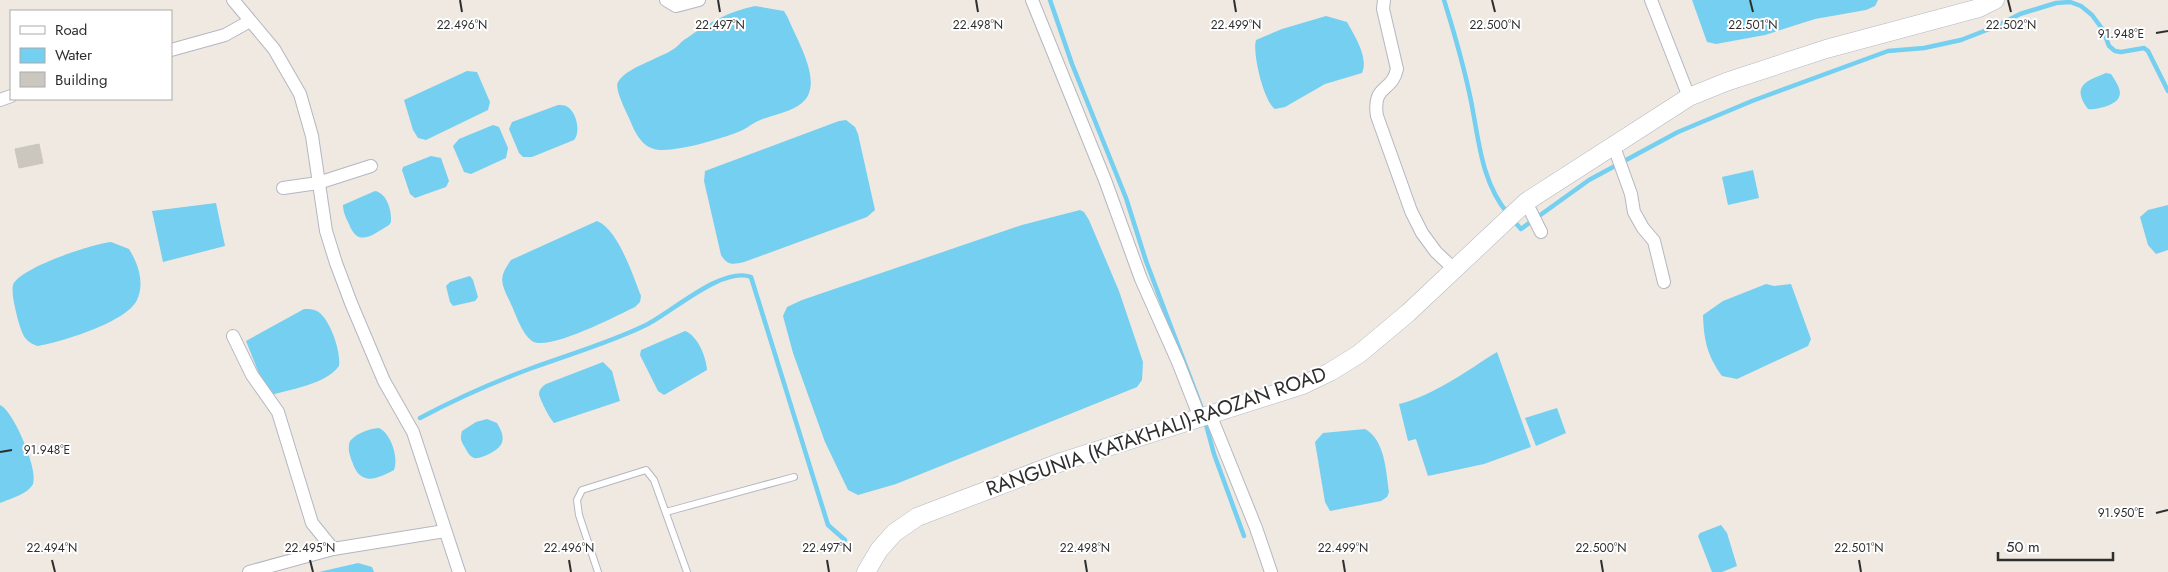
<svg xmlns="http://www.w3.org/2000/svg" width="2168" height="572" viewBox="0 0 2168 572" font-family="Jost,sans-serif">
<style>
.water{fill:#75cff0}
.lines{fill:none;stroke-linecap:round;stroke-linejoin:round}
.stream{stroke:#75cff0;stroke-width:4.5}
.building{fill:#cbc7bf;stroke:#cbc5ba}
.service-casing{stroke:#b4b7c1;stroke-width:8}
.minor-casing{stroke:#b4b7c1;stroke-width:14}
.secondary-casing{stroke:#b4b7c1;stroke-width:19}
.service{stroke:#fff;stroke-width:6}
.minor{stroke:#fff;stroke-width:12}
.secondary{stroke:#fff;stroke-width:18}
.ticks{fill:none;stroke:#2e2e2e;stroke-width:2}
.labels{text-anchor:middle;stroke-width:4;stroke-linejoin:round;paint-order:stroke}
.street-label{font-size:20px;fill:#2e2e2e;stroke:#fff}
.ticks-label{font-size:12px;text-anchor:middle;fill:#2e2e2e;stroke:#fff;stroke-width:4;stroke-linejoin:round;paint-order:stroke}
</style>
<rect width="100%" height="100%" fill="#efe9e1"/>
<g class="water">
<polygon points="1692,0 1878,0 1875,6 1866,10 1815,19 1765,35 1716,44 1707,42"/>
<path d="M755,6L784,11L788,18C796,38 817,72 809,93C803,111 773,114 758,121C751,124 745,130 738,132C721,139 670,154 654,149C640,145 634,130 629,118C626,111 614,88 618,82C626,68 658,59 672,50C678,47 681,41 687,38C708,23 730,11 755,6Z"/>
<path d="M1326,16L1347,22C1354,35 1369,57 1362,73L1325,84L1285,107L1275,109C1264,102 1252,53 1256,40L1282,29Z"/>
<polygon points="467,71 477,72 490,102 488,110 426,140 418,138 413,130 404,100"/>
<path d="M2106,73L2111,74C2122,90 2126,100 2104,107C2098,108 2094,110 2088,109C2071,86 2086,81 2106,73Z"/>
<path d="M558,105C561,105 564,105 566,106C577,111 581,133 574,140L532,157H523L519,153L509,129L512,122Z"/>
<path d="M846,120L855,127L858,134L875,210L867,217L744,262C732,265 727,265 721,255L704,181L705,171L839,121Z"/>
<polygon points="493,125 499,127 508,148 506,158 471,174 464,172 453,146 459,139"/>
<polygon points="431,156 441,158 449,181 446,187 415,198 410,194 402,170 403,167"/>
<polygon points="1753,170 1759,198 1728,205 1722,177"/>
<path d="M375,191C387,193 392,211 391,222L389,225C372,235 358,248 349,224C346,218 343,212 343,205Z"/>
<polygon points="216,203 225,246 163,262 152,211"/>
<polygon points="2168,205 2168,250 2156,254 2148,245 2140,217 2148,210"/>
<polygon points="1080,210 1084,212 1089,220 1119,291 1143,362 1142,380 1137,387 896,484 858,495 848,490 825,442 793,353 783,316 787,307 802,300 1022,225"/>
<path d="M597,221C618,229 633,276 641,296L640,302L635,307C618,315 548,352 532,341C521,333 516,314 510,302C501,283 498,278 511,260Z"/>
<path d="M111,242L129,249C138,263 145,283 137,300C127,322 61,342 38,346C24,342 22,333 18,320C16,311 11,294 13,285C19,268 92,244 111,242Z"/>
<polygon points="470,276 473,280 478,297 475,301 453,306 450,302 446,286 450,282"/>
<path d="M1766,284L1774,286L1791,284L1811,339L1808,346L1737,379L1722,376C1707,355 1704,341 1703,315L1723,301Z"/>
<path d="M304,309C310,309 315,309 320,313C331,323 341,351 339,366C325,385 290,389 268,396L246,341Z"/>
<path d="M685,331C698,336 706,357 707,370L664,395L658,391L640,355L641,350Z"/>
<path d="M1497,352L1531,447L1484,464L1428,476L1416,439L1408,441L1399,404C1435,395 1466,371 1497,352Z"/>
<path d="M603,362L612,371L620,401L554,423C550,419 540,400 539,394C539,389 543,386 546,384Z"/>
<path d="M0,405C13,410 39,470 33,484C28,494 10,499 0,503Z"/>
<polygon points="1557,408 1566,433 1536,446 1525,418"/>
<path d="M487,419L497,423C506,438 505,446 489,454C484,456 479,459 474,458C469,456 467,451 464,446C461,441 460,438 462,431L476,422Z"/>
<path d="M379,428C391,433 399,459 394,470C377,479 361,486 353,464C350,456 347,449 350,441C357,433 368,429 379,428Z"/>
<path d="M1365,429C1385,440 1386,471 1389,492L1387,497L1381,501L1330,511L1325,502L1315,442L1323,433Z"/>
<polygon points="1721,525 1727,533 1737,566 1722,572 1712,572 1698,536 1700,533"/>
<polygon points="358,563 372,567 374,572 319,572"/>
</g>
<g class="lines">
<g class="stream">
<polyline points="1050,0 1072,64 1126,198 1146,261 1201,406"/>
<path d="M1444,0C1454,32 1463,63 1470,96C1479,138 1480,180 1508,214"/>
<polyline points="1513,220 1521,229 1589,180 1678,132 1752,101 1888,51 1924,48 1961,40 1997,26 2020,14 2056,3 2070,2 2081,6 2092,15 2103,30 2109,46 2115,51 2121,52 2144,48 2148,51 2168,91"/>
<path d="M420,418C456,399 494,382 532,368C570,354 609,343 646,325C671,313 722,266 751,277L828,525L845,540"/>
<polyline points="1205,421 1214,454 1244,536"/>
</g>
</g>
<polygon class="building" points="39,144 43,163 19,168 15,149"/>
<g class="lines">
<g class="service-casing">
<g id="service">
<polyline points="666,512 794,477"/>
<polyline points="598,572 579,515 577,500 582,490 646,470 654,480 687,572"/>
</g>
</g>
<g class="minor-casing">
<g id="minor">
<polyline points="233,0 274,49 300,94 312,136 326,231 336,263 351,303 384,381 413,432 459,572"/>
<polyline points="666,0 676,6 699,0"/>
<polyline points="1032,0 1105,180 1141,279 1178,362 1200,418"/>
<path d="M1384,0L1383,9L1397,69C1392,93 1372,84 1377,116L1411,211L1422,233L1436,252L1454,269"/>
<polyline points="1651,0 1689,97"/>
<polyline points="171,50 225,35 250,21"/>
<polyline points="0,100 11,96"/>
<polyline points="1613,144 1631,194 1634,212 1643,228 1654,241 1664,282"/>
<polyline points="283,188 318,183 371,166"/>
<polyline points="1526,202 1541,232"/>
<polyline points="233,336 252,375 278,412 312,523 333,549"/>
<polyline points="1210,414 1256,528 1271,572"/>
<polyline points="249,572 333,549 445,531"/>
</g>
</g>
<g class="secondary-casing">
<polyline id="secondary" points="866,572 879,550 894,533 917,517 1064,461 1303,385 1330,372 1359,354 1408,313 1526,202 1689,97 1726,82 1826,49 1979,8 1995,0"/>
</g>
<use href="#service" class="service"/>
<use href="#minor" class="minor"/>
<use href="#secondary" class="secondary"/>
</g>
<path class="ticks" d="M460,0L462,12M718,0L720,12M976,0L978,12M1234,0L1236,12M1492,0L1495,12M1750,0L1753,12M2008,0L2011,12M2156,33L2168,31M0,452L12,450M2156,513L2168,510M52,560L55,572M310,560L313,572M569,560L571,572M827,560L829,572M1085,560L1087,572M1343,560L1345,572M1601,560L1603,572M1859,560L1861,572"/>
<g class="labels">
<g class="street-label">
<text transform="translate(1156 431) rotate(-19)" y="7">RANGUNIA (KATAKHALI)-RAOZAN ROAD</text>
</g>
</g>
<g class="ticks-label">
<text x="462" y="29">22.496°N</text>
<text x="720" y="29">22.497°N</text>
<text x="978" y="29">22.498°N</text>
<text x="1236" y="29">22.499°N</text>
<text x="1495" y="29">22.500°N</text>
<text x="1753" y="29">22.501°N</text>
<text x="2011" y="29">22.502°N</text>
<text x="2121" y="38">91.948°E</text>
<text x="47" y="454">91.948°E</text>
<text x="2121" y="517">91.950°E</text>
<text x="52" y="552">22.494°N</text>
<text x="310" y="552">22.495°N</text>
<text x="569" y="552">22.496°N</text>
<text x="827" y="552">22.497°N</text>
<text x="1085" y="552">22.498°N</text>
<text x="1343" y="552">22.499°N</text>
<text x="1601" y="552">22.500°N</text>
<text x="1859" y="552">22.501°N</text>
</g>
<rect x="10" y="10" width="162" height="90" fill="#ffffff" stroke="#ababab"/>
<rect x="20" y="26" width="25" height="8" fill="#ffffff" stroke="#ababab"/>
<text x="55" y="35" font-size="15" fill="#2e2e2e">Road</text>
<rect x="20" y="48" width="25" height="15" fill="#75cff0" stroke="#ababab"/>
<text x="55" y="60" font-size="15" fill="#2e2e2e">Water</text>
<rect x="20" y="72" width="25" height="15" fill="#cbc7bf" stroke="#ababab"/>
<text x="55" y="85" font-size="15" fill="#2e2e2e">Building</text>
<path d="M1998 552v8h115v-8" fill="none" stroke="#2e2e2e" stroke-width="2.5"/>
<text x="2006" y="552" font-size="15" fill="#2e2e2e" stroke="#ffffff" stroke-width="4" paint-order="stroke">50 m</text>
</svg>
